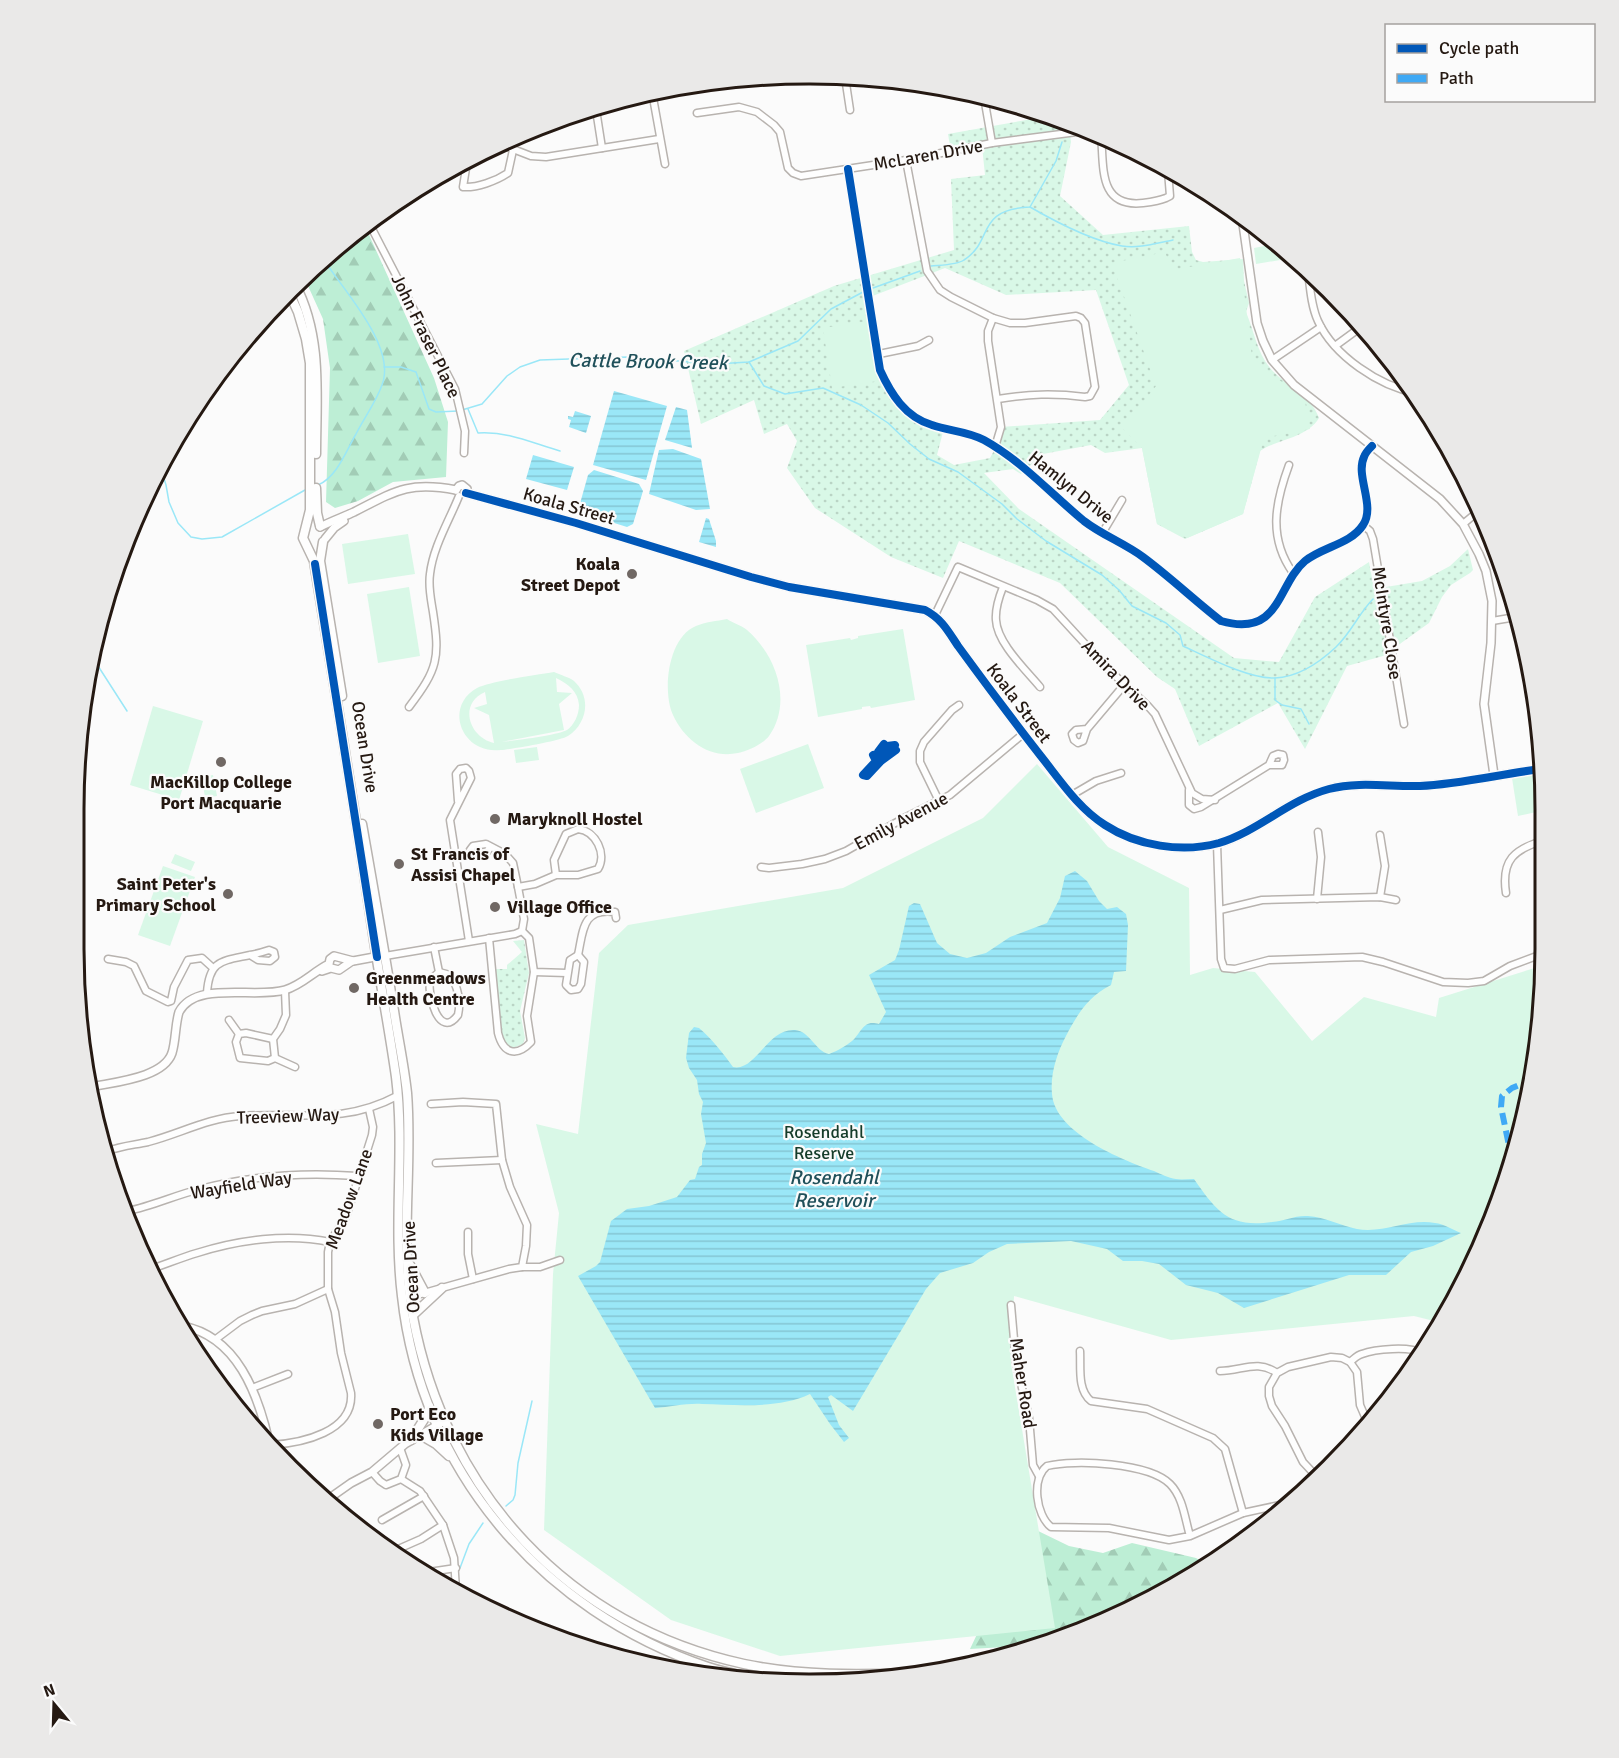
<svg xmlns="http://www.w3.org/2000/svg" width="1619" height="1758" viewBox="0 0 1619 1758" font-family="Signika,sans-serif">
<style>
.grass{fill:url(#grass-dots);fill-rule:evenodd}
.forest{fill:url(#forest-firs)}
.green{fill:#d9f8e7;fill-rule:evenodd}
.water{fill:url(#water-rules)}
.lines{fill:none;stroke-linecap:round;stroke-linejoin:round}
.stream{stroke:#9ae7f7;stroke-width:1.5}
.minor-casing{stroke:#b8b3af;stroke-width:9}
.tertiary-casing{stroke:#b8b3af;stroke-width:10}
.secondary-casing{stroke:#b8b3af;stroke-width:11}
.minor{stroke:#fefefe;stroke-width:6}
.tertiary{stroke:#fefefe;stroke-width:7}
.secondary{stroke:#fefefe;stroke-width:8}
.quiet{stroke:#3fa9f5;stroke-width:6;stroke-dasharray:12 6;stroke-linecap:butt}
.cycleway-casing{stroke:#fbfbfb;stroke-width:11}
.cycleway{stroke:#0057b8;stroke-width:8}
.poi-dot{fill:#706864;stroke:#fbfbfb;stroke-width:2}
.labels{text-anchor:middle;stroke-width:4.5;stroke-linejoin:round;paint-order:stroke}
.street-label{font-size:18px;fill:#251912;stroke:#fbfbfb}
.poi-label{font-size:18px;font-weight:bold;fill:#251912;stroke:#fbfbfb;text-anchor:start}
.park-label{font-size:18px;fill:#153c2a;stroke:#fbfbfb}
.water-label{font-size:20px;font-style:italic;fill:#20505a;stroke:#fbfbfb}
.rim{fill:none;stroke:#251912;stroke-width:3}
</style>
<defs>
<pattern id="grass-dots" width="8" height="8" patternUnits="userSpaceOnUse" patternTransform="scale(1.5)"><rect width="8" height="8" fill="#d9f8e7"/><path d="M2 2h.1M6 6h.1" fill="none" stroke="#bad4c5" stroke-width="1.8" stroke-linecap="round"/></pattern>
<pattern id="forest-firs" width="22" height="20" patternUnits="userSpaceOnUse" patternTransform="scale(1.5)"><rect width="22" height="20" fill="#bdeed5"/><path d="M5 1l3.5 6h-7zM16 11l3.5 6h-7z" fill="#a2ccb6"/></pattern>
<pattern id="water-rules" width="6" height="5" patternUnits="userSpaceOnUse" patternTransform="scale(1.5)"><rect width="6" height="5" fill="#9ae7f7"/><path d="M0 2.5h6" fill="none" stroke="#85c6d3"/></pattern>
</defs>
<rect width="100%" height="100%" fill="#fbfbfb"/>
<g class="grass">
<path d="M1031,111L1090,129L1070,134L1071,142L1060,196L1103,235L1189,226L1192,252L1196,260L1203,262L1243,259L1244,281L1249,303L1246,312C1254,331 1257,352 1270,368C1285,386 1311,394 1319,418C1307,438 1278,439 1260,451L1243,514L1185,539L1157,524L1142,448L1105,453L1091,445L1043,454L1021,474L1013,469L984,473L1019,509L1234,658L1279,662L1315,597L1369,562L1374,589L1422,581L1450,566L1468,549L1473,570L1470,573L1451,585L1442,597L1429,623L1383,656L1347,666L1305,749L1278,703L1199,746L1175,689L1157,677L1060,583L959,541L943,578L891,557L815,508L787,468L797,441L787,424L764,434L754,400L701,424L684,351L834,286L954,250L951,179L985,175L982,146L951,152L948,134L1032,119ZM945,268L1006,295L1096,290L1129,385L1100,420L1001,427L996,447L990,458L954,465L937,455L944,428L911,416L880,370L870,297Z"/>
<polygon points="524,940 529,973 520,1011 525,1038 523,1044 510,1049 500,1038 495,969 507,969 507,965 522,952 513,941"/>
</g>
<g class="forest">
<polygon points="365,226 434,378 448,422 446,477 393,482 358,501 335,508 326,502 330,368 323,319 304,277"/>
<polygon points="1032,1528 1069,1546 1103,1553 1132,1543 1196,1558 1205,1563 1091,1628 1037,1645 970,1649 997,1592"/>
</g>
<g class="green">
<polygon points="1275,244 1292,258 1256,264 1254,248"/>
<polygon points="1165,252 1172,270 1240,258 1252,357 1276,378 1304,396 1310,429 1264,438 1243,514 1187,538 1157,524 1142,448 1122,428 1156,386 1112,263"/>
<polygon points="869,321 878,381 832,388 823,328"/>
<polygon points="408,534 415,574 348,584 342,544"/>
<polygon points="409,587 420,656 378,663 367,594"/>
<path d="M727,619C733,623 741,625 747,630C776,655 793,702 769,736C763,744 748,751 738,753C710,759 685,741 673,715C662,691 668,637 696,626C705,622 717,621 727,619Z"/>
<polygon points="903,629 915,700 871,708 870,706 862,707 862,709 818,717 806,645 850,638 851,640 858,638 858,636"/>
<path d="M554,672C560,675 569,677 574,681C592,697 587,724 568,736C560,741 513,749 501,750C462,755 443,707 477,688C491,681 536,675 554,672ZM556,678C568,684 578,691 579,705C579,715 574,725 567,730C559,735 512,741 501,742L564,730L559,704L572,693L557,692ZM485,692L487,704L474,708L489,715L494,743C469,737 458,704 485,692Z"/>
<polygon points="153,706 203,721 179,800 130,785"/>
<polygon points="808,744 824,788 756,813 740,769"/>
<polygon points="537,747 539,760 516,763 514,750"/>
<polygon points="1037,764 1108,847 1189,888 1190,975 1213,968 1255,972 1312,1041 1364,997 1436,1017 1439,998 1541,966 1539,1044 1507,1185 1447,1316 1442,1323 1414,1316 1171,1340 1014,1296 1011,1363 1055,1628 780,1656 671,1620 544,1530 553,1274 559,1213 536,1124 578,1134 599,953 628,925 843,888 983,818"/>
<polygon points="1542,774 1545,810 1518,816 1512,778"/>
<polygon points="213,775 217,796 205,798 202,777"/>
<polygon points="175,854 195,862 191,871 171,863"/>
<polygon points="163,866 195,877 170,946 138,935"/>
</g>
<g class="water">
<polygon points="614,391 667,406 646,480 593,465"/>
<polygon points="676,407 687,410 692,448 665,440"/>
<polygon points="575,411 591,416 586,433 569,427 571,420 568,419 568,416 573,417"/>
<polygon points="673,449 701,459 710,509 696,510 649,494 659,450"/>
<polygon points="533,455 574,467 567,490 526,479"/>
<polygon points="594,470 639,484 643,491 633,524 627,527 582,513 579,507 588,475"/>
<polygon points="706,518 709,519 716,541 716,547 699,542"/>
<path d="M1075,871L1087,881L1099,901L1107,909L1117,907L1126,914L1128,925L1126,971L1114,972L1111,985C1088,997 1078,1013 1066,1036C1057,1053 1050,1074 1052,1094C1055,1133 1122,1160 1154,1171C1161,1174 1168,1178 1176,1179C1181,1180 1188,1179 1194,1179C1217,1212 1229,1228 1272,1222C1285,1221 1295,1215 1308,1216C1325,1217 1341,1226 1357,1229C1383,1234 1409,1218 1435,1223C1444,1224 1453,1230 1461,1233L1433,1246L1411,1252L1386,1275H1349L1244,1308L1218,1293L1186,1285L1159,1264L1142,1261H1123L1107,1249L1071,1241L1007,1244L989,1252L973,1263L940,1273L926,1289L853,1411L831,1395L828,1397L839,1425L849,1438L844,1442L830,1424L810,1394C778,1409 737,1405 702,1404C687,1403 670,1407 655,1408L578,1276L596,1266L600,1262L611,1221L627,1209L649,1206L677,1197L690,1180L695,1179L699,1167L702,1165V1154L706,1143L701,1114L703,1102L699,1094L697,1080L689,1068L686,1058L689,1033L694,1027L699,1028C712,1039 723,1053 733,1067C756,1072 767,1028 795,1030C810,1031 815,1051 829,1054C837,1051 846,1046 852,1041C862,1032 863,1019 879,1024L886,1012L869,975L895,960L899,950L909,906L914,903L920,904L937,943L950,954L967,958L986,953L1010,937L1047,923L1060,898L1065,876Z"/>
</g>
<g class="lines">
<g class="stream">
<polyline points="1067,128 1069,123"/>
<path d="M1030,207C1056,222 1092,241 1122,246C1138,249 1157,243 1173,240"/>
<path d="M931,266C940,265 957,265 964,260C995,240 974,210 1030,207L1056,161L1062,142"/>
<polyline points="873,288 920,271"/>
<path d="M749,362L764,386L785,394L823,388L861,405L888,423L910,444L929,459L958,472L1002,504L1017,519L1046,541L1102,575L1119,590L1132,606L1166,623L1180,635L1183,646C1207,657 1249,679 1275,678C1298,677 1320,662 1336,647C1351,633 1359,613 1373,599"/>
<polyline points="384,367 401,367 416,372 429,409 436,412 458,411"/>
<path d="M468,409L478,433C508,431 532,443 560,451"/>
<polyline points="462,410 482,404 507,376 520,367 540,360 627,357 716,364 749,362 798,341 831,309 863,292"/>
<polyline points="161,469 166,485 169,502 178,523 191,537 202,539 222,537 305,490"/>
<path d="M318,485C337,477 346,451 356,434C364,418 376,402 382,385C397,347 344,291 324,260"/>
<polyline points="91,655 127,711"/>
<polyline points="1275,678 1275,700 1282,705 1301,709 1309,724"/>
<polyline points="238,1410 242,1409"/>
<polyline points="506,1506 513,1500 515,1495 518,1463 532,1401"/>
<polyline points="460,1568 469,1544 483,1523"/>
<polyline points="450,1586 452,1581"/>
</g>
<g class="minor-casing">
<g id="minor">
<polyline points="845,77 850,110"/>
<polyline points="652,92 665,164"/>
<polyline points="984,97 992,143"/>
<polyline points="697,113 739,107 757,112 774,125 780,132 788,168 793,173 801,176 906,160 992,143 1092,130"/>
<polyline points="597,116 602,148"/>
<path d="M1101,135C1104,167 1098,208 1143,203C1151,202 1159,201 1166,198L1170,196L1168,171"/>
<polyline points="500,144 531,156 546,157 659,139"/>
<path d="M906,160L927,271L940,290L951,297L993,318L1010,323H1025L1076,316L1081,318L1085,323L1095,387L1090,396L1085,397C1053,393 1029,394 998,399"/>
<path d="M467,162L463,187C477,188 496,181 508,173L513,150"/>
<path d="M848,169L880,370C891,394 905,417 932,425C949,431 967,431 984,440C1022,461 1051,494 1084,521C1102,535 1124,543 1143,557C1170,577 1194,600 1221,621C1235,625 1252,627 1265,617C1282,604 1287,576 1305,561C1322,547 1351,544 1363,525C1376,506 1355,476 1364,457C1365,453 1369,449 1372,446"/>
<polyline points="369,223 455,389 465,431 464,453"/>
<path d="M1308,271C1310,287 1311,306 1318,321C1334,356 1379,386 1416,393"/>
<polyline points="993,318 988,331 988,341 1001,427 995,447"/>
<polyline points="1335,346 1361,327"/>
<polyline points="879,354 918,346 929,340"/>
<polyline points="1272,360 1321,327"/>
<path d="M1289,465C1275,503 1268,538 1293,573"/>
<polyline points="1463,524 1480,510"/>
<polyline points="1363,525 1370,531 1373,539 1404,724"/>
<polyline points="1103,532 1122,500"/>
<path d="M1003,587C999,597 995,608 996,620C997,643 1026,670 1040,687"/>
<polyline points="935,615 958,567 1037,600 1053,609 1109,670 1147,705 1155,714 1192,793 1202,799 1215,800"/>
<polyline points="1492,621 1516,617"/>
<path d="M409,707C438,669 440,658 433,612C431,599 428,587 430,574C433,547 449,521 459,496"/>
<polyline points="1087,729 1076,730 1072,734 1074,740 1078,743 1083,741 1087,729 1125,684"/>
<polyline points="1189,790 1189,805 1194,809 1201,807 1269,765 1282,765 1284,760 1283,755 1278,754 1273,756 1269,765"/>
<polyline points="1072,795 1096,781 1121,773"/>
<polyline points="458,801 456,774 460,769 466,768 469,771 471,778 450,820 469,941"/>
<polyline points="939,801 920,762 920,751 924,742 952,710 959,705"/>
<polyline points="1217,844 1221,959 1224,968 1235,969 1269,960 1362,957 1383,962 1443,982 1468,983 1484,981 1510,966 1542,954"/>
<polyline points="490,848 484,855 475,856 470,850 473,846 486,844 505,854 513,863 518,887"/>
<polyline points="761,867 769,868 802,864 825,859 846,851 904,818 950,795 1023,734"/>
<path d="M1506,893C1501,860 1514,849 1545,840"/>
<polyline points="1380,897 1385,866 1380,835"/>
<polyline points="1317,899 1321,857 1318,832"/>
<polyline points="1220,910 1262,900 1380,897 1396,900"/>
<path d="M522,931L524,919L518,887L535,884L556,875H578L598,869C607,854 596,831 578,829L566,834L554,860L556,875"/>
<polyline points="522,931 529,938 534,972 567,973"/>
<path d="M489,938L498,1033C503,1053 516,1058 531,1042L527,1016L534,972"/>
<polyline points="434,947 439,972"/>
<polygon points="578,955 584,962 581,984 578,989 571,990 566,985 570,960"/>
<path d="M578,955C583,932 582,907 615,912L616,918"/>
<polyline points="385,956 515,934 522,931"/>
<polyline points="108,959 126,962 134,966 146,991 168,1002 171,1001 174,987 188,960 202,958 213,968"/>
<path d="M439,972L450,975C458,986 461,1002 458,1015C439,1041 427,994 430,980Z"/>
<path d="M207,993C209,960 222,961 250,955C256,954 263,952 269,950L274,952L275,957L270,961L258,960L250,955"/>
<polyline points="229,1020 239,1034"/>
<polyline points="273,1039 246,1033 239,1034 236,1042 240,1058 268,1061 275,1058 295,1067"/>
<polyline points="275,1058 273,1039 280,1029 286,1015 285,991"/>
<path d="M108,1151C121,1146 134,1145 148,1142C179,1134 208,1118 240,1116C298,1112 343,1125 397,1096"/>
<polyline points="436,1163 502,1160"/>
<path d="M128,1211C152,1206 176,1195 200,1189C250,1176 305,1172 357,1176"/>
<polyline points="468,1232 468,1254 473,1279"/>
<polyline points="522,1267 540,1267 560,1260"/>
<path d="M148,1270C164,1265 180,1258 197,1253C238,1240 287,1233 330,1242"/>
<polyline points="410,1297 509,1269 522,1267 526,1246 527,1225 510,1187 502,1160 496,1104 463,1102 431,1104"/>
<polyline points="1011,1305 1016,1362 1029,1418 1033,1465 1039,1476"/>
<polyline points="216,1339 240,1321 252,1315 262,1311 295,1304 328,1289"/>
<path d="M1080,1351C1081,1367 1077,1390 1091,1401L1147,1409L1213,1438L1225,1449L1243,1513"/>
<path d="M1350,1362C1354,1359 1357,1355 1362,1354C1375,1349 1410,1346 1421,1353"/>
<path d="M1220,1371C1242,1371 1257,1359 1277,1373"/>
<polyline points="252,1388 288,1374"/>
<path d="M271,1445C302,1443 354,1432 351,1393L341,1353L335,1312L328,1289V1252L330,1242L346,1217L372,1135L373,1127L369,1109"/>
<polyline points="372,1472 380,1481 386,1485 401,1479 406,1465 400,1448"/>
<polyline points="1317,1477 1303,1462 1285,1426 1272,1406 1269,1396 1269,1387 1277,1373 1288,1367 1331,1357 1342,1358 1350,1362 1357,1372 1360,1405 1369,1426"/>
<polyline points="401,1479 420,1491 443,1525 454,1558 456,1590"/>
<polyline points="382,1520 424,1496"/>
<path d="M1190,1536C1185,1519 1183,1497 1170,1484C1149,1463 1075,1459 1047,1466C1031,1479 1036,1515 1051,1527L1109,1528L1169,1540L1190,1536L1243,1513L1289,1503"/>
<polyline points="396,1550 421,1539 443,1525"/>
<polyline points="429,1572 456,1568"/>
<polyline points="464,1595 474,1597 490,1611"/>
</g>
</g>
<g class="tertiary-casing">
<g id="tertiary">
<polyline points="1242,217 1257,323 1263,341 1272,360 1294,385 1440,499 1463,524 1479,554 1486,571 1492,601 1491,643 1484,704 1494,775"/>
<polyline points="456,490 459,486 462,485 467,489 466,493"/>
<path d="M466,493L576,523L751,577L789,587L925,610C942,619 948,631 958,646C985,683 1012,719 1040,755C1060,780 1078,808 1105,825C1137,846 1182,853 1219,843C1259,831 1288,800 1329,789C1359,781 1390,787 1420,786C1460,784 1501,774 1541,769"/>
<path d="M320,527C332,521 343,517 354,512C395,491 409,481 456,490"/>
<polyline points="325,539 334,528 344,521"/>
<polyline points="322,971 331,968 339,970 352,961"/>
<path d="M87,1088C111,1082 163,1079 172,1053C176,1040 175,1025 179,1012C196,980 255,999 285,990C302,985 313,972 329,964L330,959L334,956L353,961L380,956"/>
<path d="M182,1326C237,1336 258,1394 269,1442"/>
<polyline points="324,1502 351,1483 372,1472 405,1444 441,1423"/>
</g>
</g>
<g class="secondary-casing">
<g id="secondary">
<path d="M295,284C323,337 316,397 316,454"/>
<path d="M288,290L298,312L306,339L310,363V510L303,538L314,561C334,683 354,805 372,927C379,977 389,1027 396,1077C405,1150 393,1223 402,1296C421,1471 542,1611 708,1667C729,1674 752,1677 773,1682"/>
<polyline points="316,488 317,513 320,526"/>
<polyline points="323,542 320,561 342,696"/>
<path d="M362,824C373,886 384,949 394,1011C398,1038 404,1065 407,1093C413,1168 399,1244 413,1317C446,1493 569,1626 744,1664C801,1676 858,1675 915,1673"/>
<polyline points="410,1265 425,1293"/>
<polyline points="413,1315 442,1288"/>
<polyline points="424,1437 436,1444 449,1456"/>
<polyline points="411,1440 428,1413 429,1406"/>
</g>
</g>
<use href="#minor" class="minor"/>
<use href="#tertiary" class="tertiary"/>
<use href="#secondary" class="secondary"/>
<polyline class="quiet" points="1512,1160 1501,1107 1502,1096 1512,1088 1531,1080"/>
<g class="cycleway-casing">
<g id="cycleway">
<path d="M848,169L880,370C891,394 905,417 932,425C949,431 967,431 984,440C1022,461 1051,494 1084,521C1102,535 1124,543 1143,557C1170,577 1194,600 1221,621C1235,625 1252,627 1265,617C1282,604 1287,576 1305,561C1322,547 1351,544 1363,525C1376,506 1355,476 1364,457C1365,453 1369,449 1372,446"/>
<path d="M466,493L576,523L751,577L789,587L925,610C942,619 948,631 958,646C985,683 1012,719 1040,755C1060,780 1078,808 1105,825C1137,846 1182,853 1219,843C1259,831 1288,800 1329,789C1359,781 1390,787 1420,786C1460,784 1501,774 1541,769"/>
<polyline points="315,564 377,957"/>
<polyline points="873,755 876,761 863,775 867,776 881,761 896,750 892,750 880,757 880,754 895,745 887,746 878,752 884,744"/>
</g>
</g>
<use href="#cycleway" class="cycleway"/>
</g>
<g class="poi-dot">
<circle cx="632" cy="574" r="6"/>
<circle cx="221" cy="762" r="6"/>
<circle cx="495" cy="819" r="6"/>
<circle cx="399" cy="864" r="6"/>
<circle cx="228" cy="894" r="6"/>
<circle cx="495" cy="907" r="6"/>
<circle cx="354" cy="988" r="6"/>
<circle cx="378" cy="1424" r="6"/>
</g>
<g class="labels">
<g class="street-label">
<text transform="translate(928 155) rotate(-10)" y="6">McLaren Drive</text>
<text transform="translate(426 336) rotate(64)" y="6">John Fraser Place</text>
<text transform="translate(1071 487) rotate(39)" y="6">Hamlyn Drive</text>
<text transform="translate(569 506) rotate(16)" y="6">Koala Street</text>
<text transform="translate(1387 623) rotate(81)" y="6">McIntyre Close</text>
<text transform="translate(1116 675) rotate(46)" y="6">Amira Drive</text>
<text transform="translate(1019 703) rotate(53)" y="6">Koala Street</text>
<text transform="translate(365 747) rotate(81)" y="6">Ocean Drive</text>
<text transform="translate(901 821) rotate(-28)" y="6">Emily Avenue</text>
<text transform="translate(288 1116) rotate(-2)" y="6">Treeview Way</text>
<text transform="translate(241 1185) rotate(-9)" y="6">Wayfield Way</text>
<text transform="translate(349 1199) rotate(-70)" y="6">Meadow Lane</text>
<text transform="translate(411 1267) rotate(-93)" y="6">Ocean Drive</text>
<text transform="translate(1023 1383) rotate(81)" y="6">Maher Road</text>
</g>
<g class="poi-label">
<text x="620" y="570" text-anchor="end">Koala<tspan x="620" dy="21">Street Depot</tspan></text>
<text x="221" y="788" text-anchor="middle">MacKillop College<tspan x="221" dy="21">Port Macquarie</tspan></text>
<text x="507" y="825">Maryknoll Hostel</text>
<text x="411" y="860">St Francis of<tspan x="411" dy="21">Assisi Chapel</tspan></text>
<text x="216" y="890" text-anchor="end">Saint Peter's<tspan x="216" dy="21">Primary School</tspan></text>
<text x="507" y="913">Village Office</text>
<text x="366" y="984">Greenmeadows<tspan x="366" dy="21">Health Centre</tspan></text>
<text x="390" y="1420">Port Eco<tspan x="390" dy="21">Kids Village</tspan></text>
</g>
<g class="park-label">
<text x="824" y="1138">Rosendahl<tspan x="824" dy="21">Reserve</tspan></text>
</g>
<g class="water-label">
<text transform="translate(648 361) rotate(1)" y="7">Cattle Brook Creek</text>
<text x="834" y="1184">Rosendahl<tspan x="834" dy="23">Reservoir</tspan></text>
</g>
</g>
<path d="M0 0H1619V1758H0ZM809 84H810A725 725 0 0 1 1535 809V949A725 725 0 0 1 810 1674H809A725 725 0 0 1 84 949V809A725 725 0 0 1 809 84Z" fill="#eae9e8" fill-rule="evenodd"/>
<path class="rim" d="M809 84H810A725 725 0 0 1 1535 809V949A725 725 0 0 1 810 1674H809A725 725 0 0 1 84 949V809A725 725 0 0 1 809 84Z"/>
<rect x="1385" y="24" width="210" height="78" fill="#fbfbfb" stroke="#a5a19e" stroke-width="1.5"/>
<rect x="1397" y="44" width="30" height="9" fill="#0057b8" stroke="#a5a19e" stroke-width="1.5"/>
<text x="1439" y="54" font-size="18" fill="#251912">Cycle path</text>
<rect x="1397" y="74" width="30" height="9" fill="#3fa9f5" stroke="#a5a19e" stroke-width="1.5"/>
<text x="1439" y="84" font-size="18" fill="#251912">Path</text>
<g transform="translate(54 1704) rotate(341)" stroke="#fbfbfb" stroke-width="4.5" paint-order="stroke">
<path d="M0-4.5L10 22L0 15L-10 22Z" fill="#251912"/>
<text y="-9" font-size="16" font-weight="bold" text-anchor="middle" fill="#251912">N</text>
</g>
</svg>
